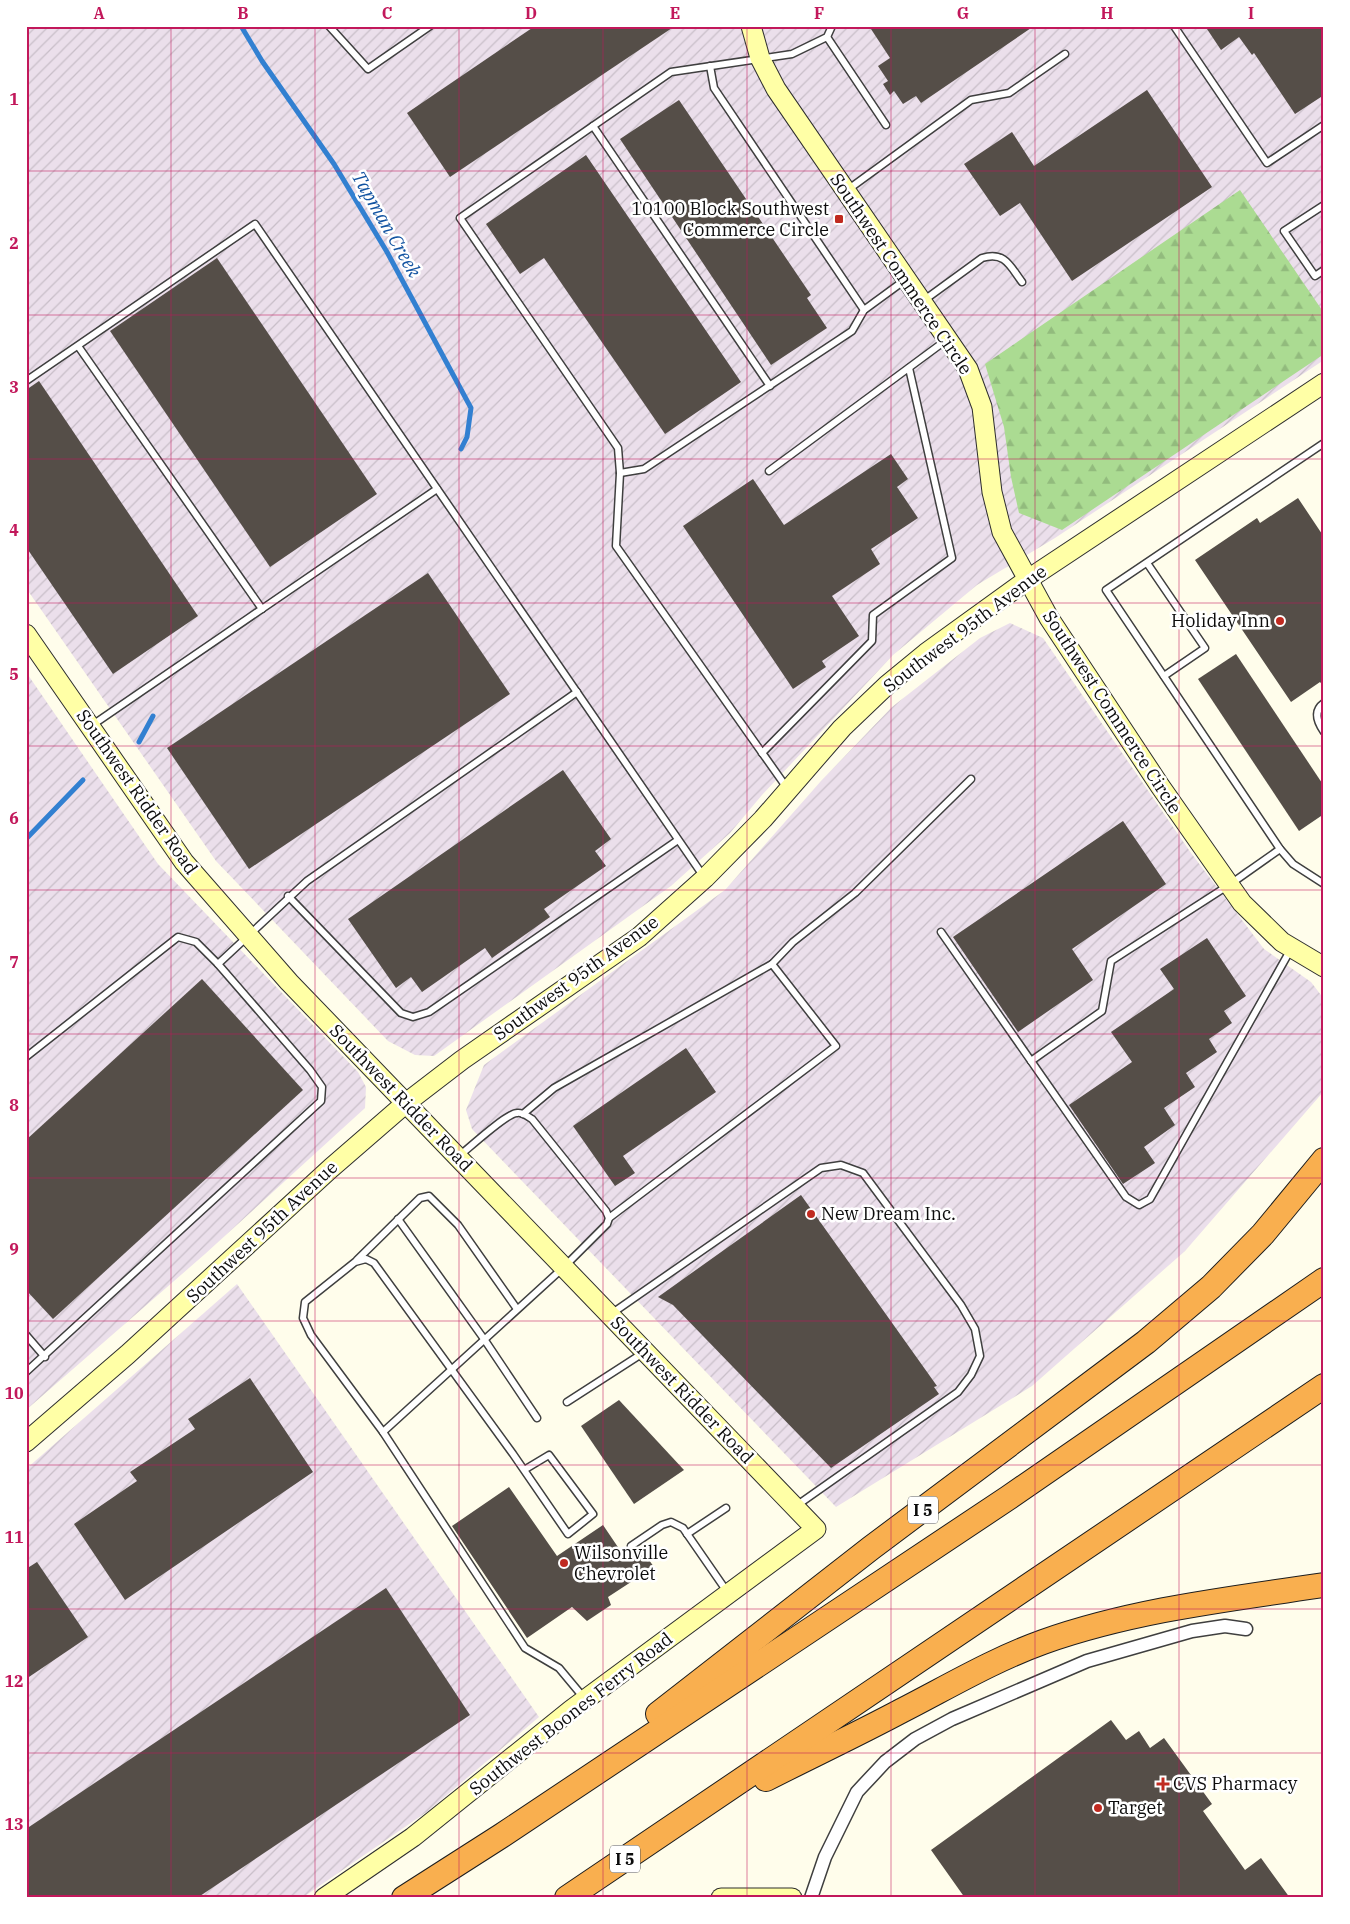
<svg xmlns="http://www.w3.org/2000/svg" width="1350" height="1924" viewBox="0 0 1350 1924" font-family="'IBM Plex Serif',serif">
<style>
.industrial{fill:url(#industrial-furrows)}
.forest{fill:url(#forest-firs)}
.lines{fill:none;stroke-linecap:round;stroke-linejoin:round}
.stream{stroke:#3280d1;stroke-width:5}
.building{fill:#554e48}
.lane-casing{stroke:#3f3f3f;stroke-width:9}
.street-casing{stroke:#3f3f3f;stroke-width:15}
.secondary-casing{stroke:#2e2e2e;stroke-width:21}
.highway-casing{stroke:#1d1d1d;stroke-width:26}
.lane{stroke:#fff;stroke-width:6}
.street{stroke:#fff;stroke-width:12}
.secondary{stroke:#ffffa6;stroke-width:19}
.highway{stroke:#f9af4f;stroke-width:24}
.grid{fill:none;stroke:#c2185b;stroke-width:1;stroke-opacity:0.55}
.poi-dot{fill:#c02a20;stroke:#fff;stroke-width:2}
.labels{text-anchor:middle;stroke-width:5;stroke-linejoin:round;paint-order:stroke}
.shield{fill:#fff;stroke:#555;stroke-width:1}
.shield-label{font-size:16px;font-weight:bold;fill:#0c0c0c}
.poi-label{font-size:18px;fill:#0c0c0c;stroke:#fff;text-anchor:start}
.street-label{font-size:18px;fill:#0c0c0c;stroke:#fff}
.water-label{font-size:19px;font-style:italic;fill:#1253a1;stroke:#fff}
.neatline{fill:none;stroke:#c2185b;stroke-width:2}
.grid-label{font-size:16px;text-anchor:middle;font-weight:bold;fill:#c2185b}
</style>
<defs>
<pattern id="industrial-furrows" width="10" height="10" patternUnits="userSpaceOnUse" patternTransform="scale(1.25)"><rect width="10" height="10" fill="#ebdfeb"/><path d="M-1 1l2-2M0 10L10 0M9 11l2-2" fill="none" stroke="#c8bec8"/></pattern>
<pattern id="forest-firs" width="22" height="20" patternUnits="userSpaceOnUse" patternTransform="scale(1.25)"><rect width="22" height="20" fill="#abdb92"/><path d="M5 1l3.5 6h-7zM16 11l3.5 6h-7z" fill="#92bb7d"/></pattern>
</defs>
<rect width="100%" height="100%" fill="#fffdeb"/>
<g class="industrial">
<polygon points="26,26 1324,26 1324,360 1055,538 977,585 893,655 762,795 730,833 671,886 434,1056 415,1055 388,1041 216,861 26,588"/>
<polygon points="1010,623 1043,638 1191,853 1264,949 1311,982 1324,999 1324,1091 1185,1251 1032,1386 836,1507 472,1129 466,1110 484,1065 725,890 821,781 892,707 980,638"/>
<polygon points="26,672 158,864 358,1072 366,1087 365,1108 205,1254 26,1410"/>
<polygon points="237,1284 539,1717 428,1811 302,1898 26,1898 26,1469"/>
</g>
<polygon class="forest" points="1240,190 1324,313 1324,354 1062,530 1019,513 1011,477 1004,427 985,364"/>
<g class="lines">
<g class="stream">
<polyline points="241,26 262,61 334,164 387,252 471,408 467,437 461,449"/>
<polyline points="139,742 153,716"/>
<polyline points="26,839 83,780"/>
</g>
</g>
<g class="building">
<polygon points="535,26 675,26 450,177 407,113"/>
<polygon points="869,26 1034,26 921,103 916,96 903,104 894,91 890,95 883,84 888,81 878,66 890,58"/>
<polygon points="1205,26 1324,26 1324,95 1295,114 1254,53 1252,55 1239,37 1221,50"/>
<polygon points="1147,90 1212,187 1072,281 1020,203 1000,216 964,164 1012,132 1034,166"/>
<polygon points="679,100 811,295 807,298 827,328 771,365 620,139"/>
<polygon points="586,155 741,382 665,434 544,258 520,274 486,224"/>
<polygon points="217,258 377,494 270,567 110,331"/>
<polygon points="39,381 198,616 113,674 26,547 26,390"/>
<polygon points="891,454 908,479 897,487 918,518 871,549 880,564 832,596 859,636 822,661 826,667 793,689 683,526 753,479 784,525"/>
<polygon points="1298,498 1322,534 1324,533 1324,687 1320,682 1291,702 1195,560 1257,518 1260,523"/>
<polygon points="428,573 510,694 249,869 167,748"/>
<polygon points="1236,654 1324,786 1324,814 1299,831 1198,679"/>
<polygon points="563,770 611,839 595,851 606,866 544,909 550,917 492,958 485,948 422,992 411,977 396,988 348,919"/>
<polygon points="1123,821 1166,884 1072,949 1093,980 1018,1032 953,937"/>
<polygon points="1207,938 1246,996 1224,1011 1232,1023 1209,1039 1217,1052 1186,1073 1195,1087 1164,1108 1175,1125 1144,1147 1155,1163 1123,1184 1069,1105 1132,1062 1111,1032 1174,989 1160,969"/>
<polygon points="202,979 303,1090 53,1319 26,1290 26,1140"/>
<polygon points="686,1048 716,1092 623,1156 635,1173 615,1186 573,1126"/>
<polygon points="801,1195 937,1386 934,1387 939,1394 831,1468 673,1305 658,1297"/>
<polygon points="250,1378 313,1472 125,1600 74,1524 137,1481 130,1472 195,1429 188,1419"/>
<polygon points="619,1400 684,1470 634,1504 581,1426"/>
<polygon points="509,1487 557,1556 603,1525 626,1559 641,1549 654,1567 608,1597 611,1605 587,1621 572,1607 527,1638 452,1526"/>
<polygon points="37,1562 88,1637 26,1679 26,1569"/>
<polygon points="386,1588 470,1715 197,1898 26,1898 26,1829"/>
<polygon points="1111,1720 1126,1740 1139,1731 1150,1748 1164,1738 1212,1804 1203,1811 1245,1870 1261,1858 1290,1898 965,1898 931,1850"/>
</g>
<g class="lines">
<g class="lane-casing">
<g id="lane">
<polyline points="329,26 368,69 430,26"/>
<polyline points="1174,26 1267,163 1324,125"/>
<polyline points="827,37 886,125"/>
<polyline points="710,66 714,88 864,310"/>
<polyline points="593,126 770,386"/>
<polyline points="846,191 971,100 1009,93 1065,54"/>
<polyline points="1324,205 1284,231 1315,276 1324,270"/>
<path d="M923,301L982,258C1005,251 1010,266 1022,282"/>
<polyline points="78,346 262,609"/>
<polyline points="26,381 255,224 704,877"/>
<polyline points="1324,443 1106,590 1280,849 1293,864 1324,884"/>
<polyline points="769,471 945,341"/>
<polyline points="620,473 644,469 852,331 864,310 905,280"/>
<polyline points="1147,563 1205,648 1164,676"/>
<path d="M1324,703C1313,711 1317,722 1324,732"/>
<polyline points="91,726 437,489"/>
<polyline points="762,753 872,641 873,615 952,558 909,368"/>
<polyline points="787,788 616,546 620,473 618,448 460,218 671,72 792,54 827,37 832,26"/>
<polyline points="288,896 401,1013 413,1017 429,1012 678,840"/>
<polyline points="941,932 1126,1197 1139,1205 1150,1199 1291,949"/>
<polyline points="772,964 793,942 855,893 971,779"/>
<polyline points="26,1057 178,937 196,942 218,964"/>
<polyline points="1031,1061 1102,1011 1111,961 1229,885 1280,849"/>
<polyline points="523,1114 554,1088 772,964 836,1046 609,1218"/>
<path d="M459,1156C469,1148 507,1113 517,1113C522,1112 527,1116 532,1119L606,1211L609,1218L607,1224L564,1267L383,1432L525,1648L559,1668L584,1698"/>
<polyline points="398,1219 484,1339 537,1418"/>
<polyline points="357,1260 420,1198 429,1196 458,1225 517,1309"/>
<polyline points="611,1314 821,1168 841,1165 863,1173 961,1305 975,1329 980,1356 971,1375 958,1392 796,1506"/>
<polyline points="26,1335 45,1357"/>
<polyline points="26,1372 321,1101 322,1087 310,1070 218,964 307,881 577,692"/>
<polyline points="567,1402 643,1353"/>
<polyline points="383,1432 311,1335 303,1318 305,1302 355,1262 366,1259 374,1263 513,1454 568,1534 593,1514 549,1455 524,1470"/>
<polyline points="687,1534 726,1508"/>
<polyline points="631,1546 662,1525 671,1522 683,1528 728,1593"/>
</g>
</g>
<g class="street-casing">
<polyline id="street" points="811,1898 825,1857 857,1792 885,1762 915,1739 952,1719 1087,1661 1192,1631 1225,1626 1246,1629"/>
</g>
<g class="secondary-casing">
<g id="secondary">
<polyline points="751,26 760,58 776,89 968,369 982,407 992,492 1002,532 1049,618 1160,786 1242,903 1282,942 1324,967"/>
<polyline points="26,634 184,862 289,982 816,1529 571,1710 413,1837 324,1898"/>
<polyline points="26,1442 128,1354 331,1168 406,1103 462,1060 639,937 705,878 763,819 842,728 887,685 926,653 1027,580 1324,383"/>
<polyline points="721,1898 792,1898"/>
</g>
</g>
<g class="highway-casing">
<g id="highway">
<polyline points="658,1714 871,1548 1146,1342 1211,1287 1263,1234 1324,1160"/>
<path d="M766,1779C811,1756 856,1735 901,1711C948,1687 993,1660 1043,1642C1133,1610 1230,1599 1324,1585"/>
<polyline points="404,1898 501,1836 1008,1498 1324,1280"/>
<polyline points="567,1898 1324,1386"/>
</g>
</g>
<use href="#lane" class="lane"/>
<use href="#street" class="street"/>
<use href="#secondary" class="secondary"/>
<use href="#highway" class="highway"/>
</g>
<path class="grid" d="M171,26V1898M315,26V1898M459,26V1898M603,26V1898M747,26V1898M891,26V1898M1035,26V1898M1179,26V1898M26,171H1324M26,315H1324M26,459H1324M26,603H1324M26,746H1324M26,890H1324M26,1034H1324M26,1178H1324M26,1321H1324M26,1465H1324M26,1609H1324M26,1753H1324"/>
<g class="poi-dot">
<rect x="834" y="214" width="10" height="10" rx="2.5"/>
<circle cx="1280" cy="621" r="5"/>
<circle cx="811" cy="1214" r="5"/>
<circle cx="564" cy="1563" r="5"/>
<path d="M1160.5 1776.5h5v5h5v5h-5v5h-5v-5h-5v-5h5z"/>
<circle cx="1098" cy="1808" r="5"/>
</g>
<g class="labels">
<g class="shield">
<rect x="908" y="1496.5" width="30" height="27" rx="4"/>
<rect x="610" y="1845.5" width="30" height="27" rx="4"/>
</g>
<g class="shield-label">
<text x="923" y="1516">I 5</text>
<text x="625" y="1865">I 5</text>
</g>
<g class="poi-label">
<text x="829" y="215" text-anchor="end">10100 Block Southwest<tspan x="829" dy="21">Commerce Circle</tspan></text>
<text x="1270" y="627" text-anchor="end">Holiday Inn</text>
<text x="821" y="1220">New Dream Inc.</text>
<text x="574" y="1559">Wilsonville<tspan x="574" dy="21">Chevrolet</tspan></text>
<text x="1173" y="1790">CVS Pharmacy</text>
<text x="1108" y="1814">Target</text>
</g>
<g class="street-label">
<text transform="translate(901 274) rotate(56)" y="6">Southwest Commerce Circle</text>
<text transform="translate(965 629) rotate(-37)" y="6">Southwest 95th Avenue</text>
<text transform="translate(1112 712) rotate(57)" y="6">Southwest Commerce Circle</text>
<text transform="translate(137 792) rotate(55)" y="6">Southwest Ridder Road</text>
<text transform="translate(576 978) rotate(-36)" y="6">Southwest 95th Avenue</text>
<text transform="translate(401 1098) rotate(46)" y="6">Southwest Ridder Road</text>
<text transform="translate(262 1232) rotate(-43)" y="6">Southwest 95th Avenue</text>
<text transform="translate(682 1390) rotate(46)" y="6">Southwest Ridder Road</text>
<text transform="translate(571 1714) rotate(-38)" y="6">Southwest Boones Ferry Road</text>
</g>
<g class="water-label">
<text transform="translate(387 224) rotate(60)" y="7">Tapman Creek</text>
</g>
</g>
<rect width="1350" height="1924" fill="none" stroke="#ffffff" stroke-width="55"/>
<rect x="28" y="28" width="1294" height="1868" class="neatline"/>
<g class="grid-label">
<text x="99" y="19">A</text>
<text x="243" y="19">B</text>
<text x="387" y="19">C</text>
<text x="531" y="19">D</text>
<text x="675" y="19">E</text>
<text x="819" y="19">F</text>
<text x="963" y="19">G</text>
<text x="1107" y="19">H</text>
<text x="1251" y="19">I</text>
<text x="14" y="105">1</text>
<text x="14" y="249">2</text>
<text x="14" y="393">3</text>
<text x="14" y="536">4</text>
<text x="14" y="680">5</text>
<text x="14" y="824">6</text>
<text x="14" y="968">7</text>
<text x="14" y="1111">8</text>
<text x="14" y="1255">9</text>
<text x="14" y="1399">10</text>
<text x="14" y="1543">11</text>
<text x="14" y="1687">12</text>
<text x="14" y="1830">13</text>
</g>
</svg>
